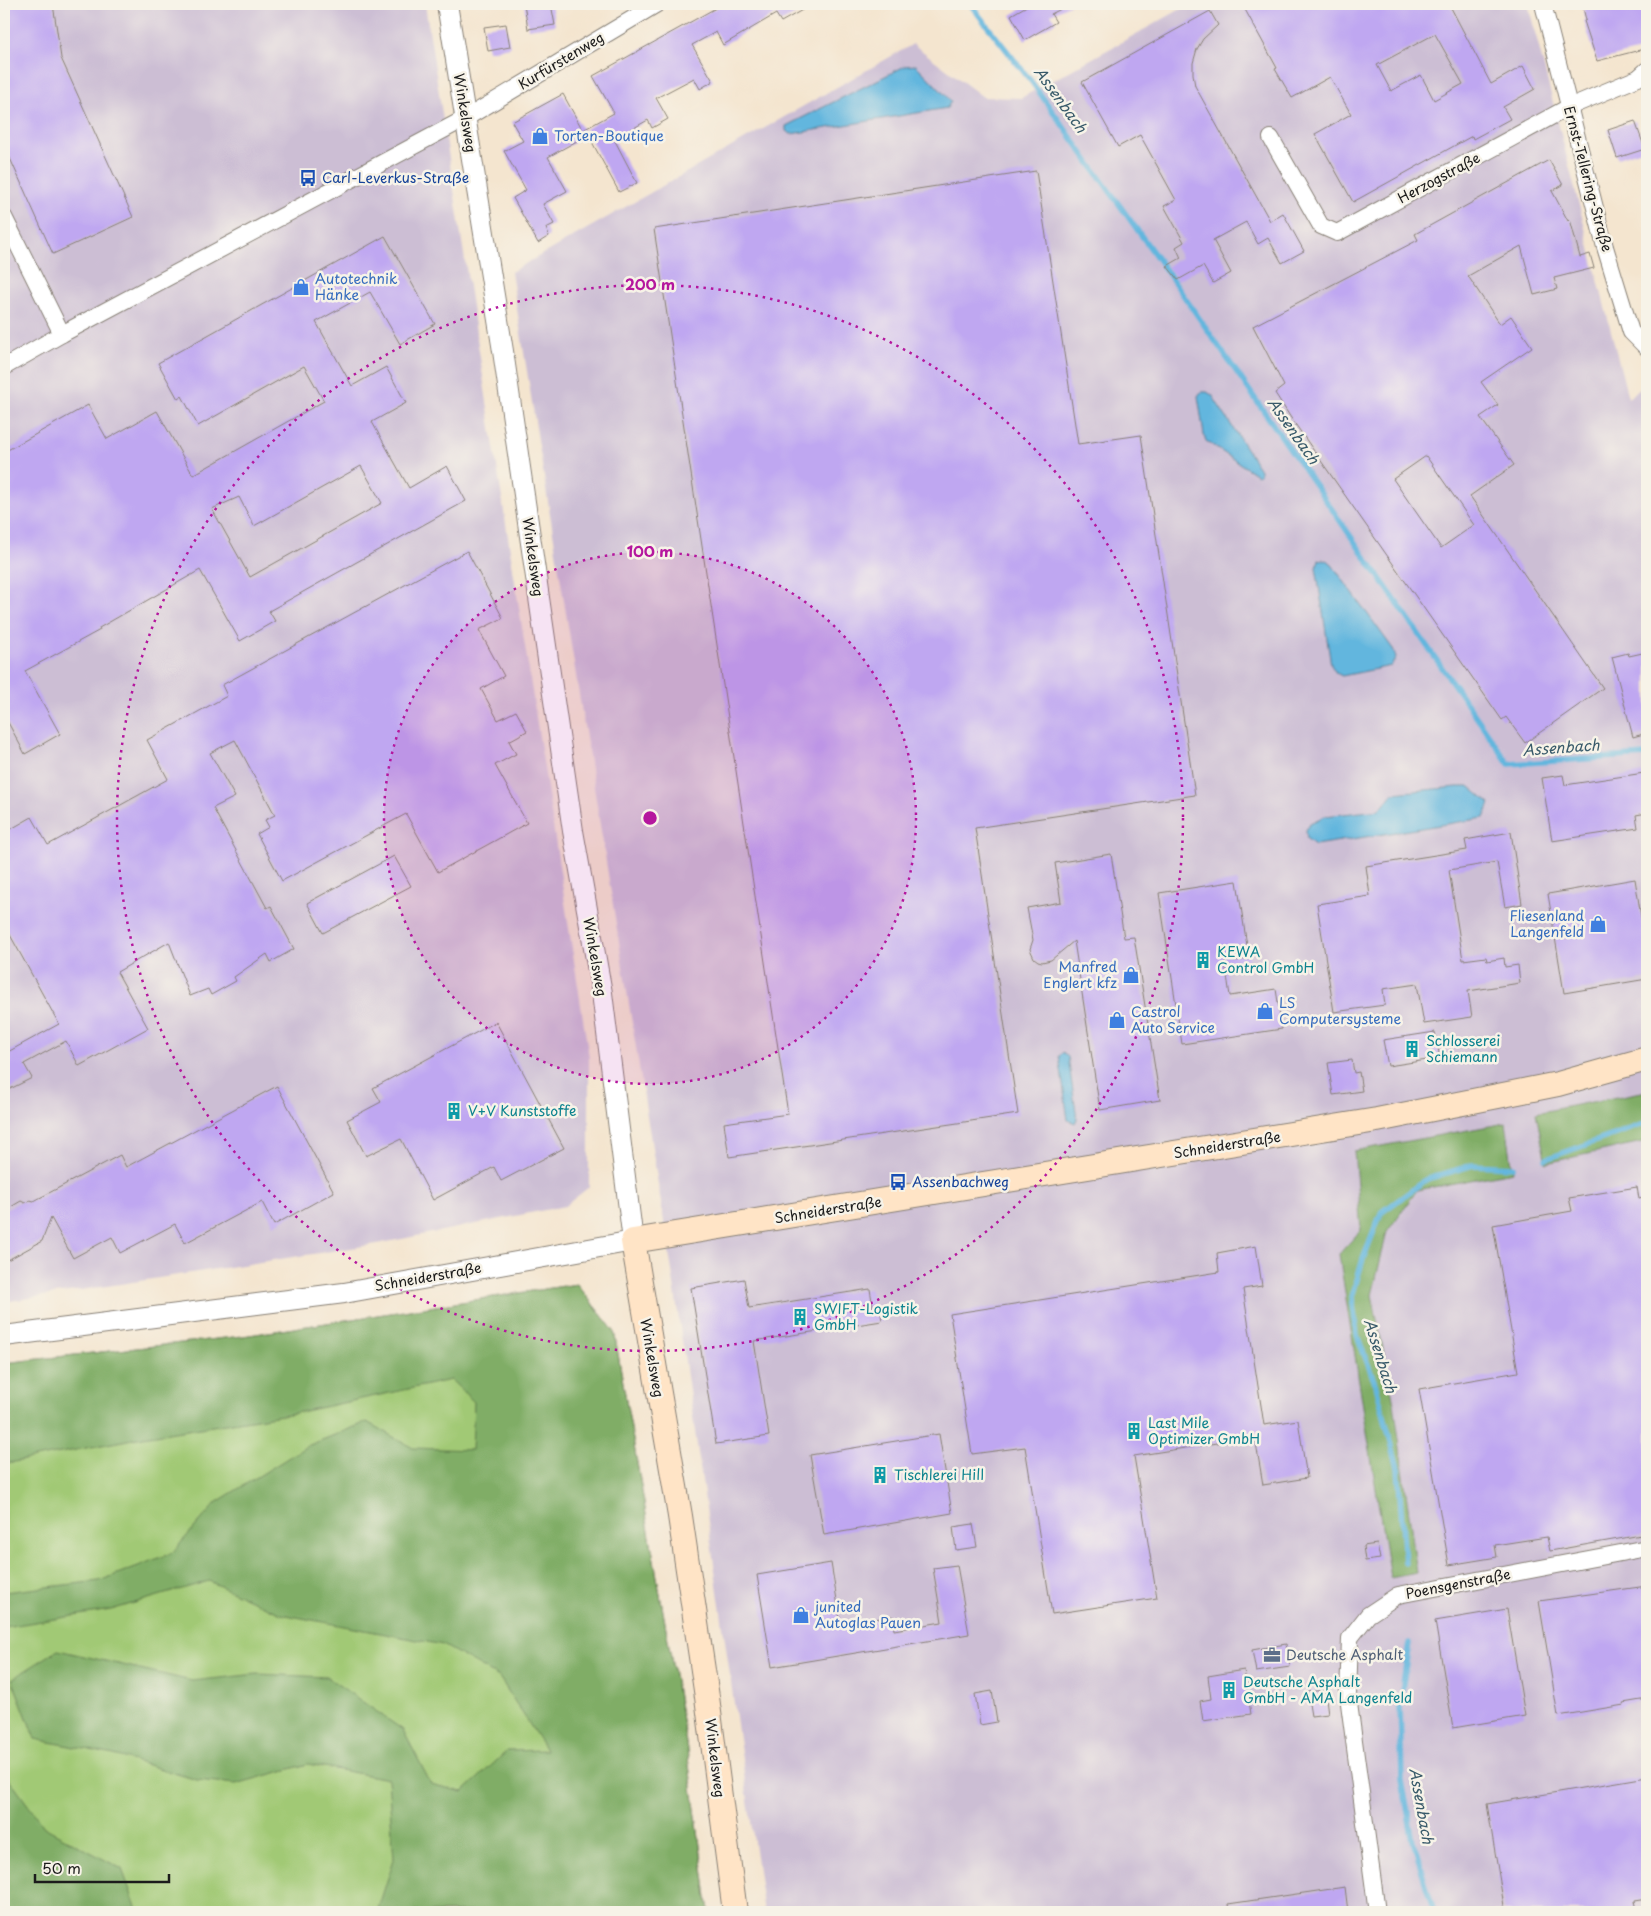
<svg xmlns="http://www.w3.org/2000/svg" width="1651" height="1916" viewBox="0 0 1651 1916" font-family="'Playpen Sans',sans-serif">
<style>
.industrial{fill:#ccbed4}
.green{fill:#a1c974;stroke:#5e7248}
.forest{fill:#80ad66;stroke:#4e6441}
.water{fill:#62b6de;stroke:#3f697d}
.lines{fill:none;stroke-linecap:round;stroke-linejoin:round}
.stream{stroke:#62b6de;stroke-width:5.5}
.building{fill:#bfa7f1;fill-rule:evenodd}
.minor-casing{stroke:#888076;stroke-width:18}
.tertiary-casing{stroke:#888076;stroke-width:22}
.secondary-casing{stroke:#888076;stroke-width:26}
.minor{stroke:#fff;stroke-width:16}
.tertiary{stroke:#fff;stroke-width:20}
.secondary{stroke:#ffe4c6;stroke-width:24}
.ring{fill:none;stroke:#b5179e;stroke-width:2.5;stroke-dasharray:2.5 5}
.labels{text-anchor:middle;stroke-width:5;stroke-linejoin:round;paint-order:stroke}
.street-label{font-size:14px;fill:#1c1c1c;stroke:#f7f3e8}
.shop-label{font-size:14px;fill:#366cbe;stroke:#f7f3e8;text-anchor:start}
.transit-label{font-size:14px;fill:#164399;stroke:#f7f3e8;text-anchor:start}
.culture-label{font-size:14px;fill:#0d838f;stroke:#f7f3e8;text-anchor:start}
.service-label{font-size:14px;fill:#4e5e75;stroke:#f7f3e8;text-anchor:start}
.water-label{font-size:15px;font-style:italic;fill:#385a6a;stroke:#f7f3e8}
.centre{fill:#b5179e;stroke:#f7f3e8;stroke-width:2.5}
.ring-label{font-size:15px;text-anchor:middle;font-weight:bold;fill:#b5179e;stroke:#f7f3e8;stroke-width:5;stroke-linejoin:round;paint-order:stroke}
</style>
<rect width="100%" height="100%" fill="#f7f3e8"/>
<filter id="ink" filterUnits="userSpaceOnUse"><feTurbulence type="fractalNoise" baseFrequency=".02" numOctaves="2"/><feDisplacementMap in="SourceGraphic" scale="10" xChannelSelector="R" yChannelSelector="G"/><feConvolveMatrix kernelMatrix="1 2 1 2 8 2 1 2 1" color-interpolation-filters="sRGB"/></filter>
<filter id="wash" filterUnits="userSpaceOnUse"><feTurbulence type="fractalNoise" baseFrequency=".0096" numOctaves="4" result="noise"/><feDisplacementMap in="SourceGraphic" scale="20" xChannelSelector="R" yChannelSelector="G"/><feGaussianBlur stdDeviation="1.12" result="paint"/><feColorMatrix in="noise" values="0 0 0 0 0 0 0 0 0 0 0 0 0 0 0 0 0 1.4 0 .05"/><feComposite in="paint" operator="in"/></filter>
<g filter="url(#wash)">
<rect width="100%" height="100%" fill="#f4e5cf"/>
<g class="industrial">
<polygon points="4,4 425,4 589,1057 589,1187 565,1206 377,1244 4,1302"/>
<polygon points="1190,4 1528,4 1628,398 1647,384 1647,1912 764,1912 672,1271 511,272 913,44 983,97 1021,98"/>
</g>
<polygon class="green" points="577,1284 614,1331 686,1743 709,1912 4,1912 4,1363 243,1336"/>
<g class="forest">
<polygon points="1647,1091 1647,1141 1546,1163 1536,1113"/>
<polygon points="1506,1123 1513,1172 1417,1190 1387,1232 1372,1295 1394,1403 1417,1573 1390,1578 1339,1254 1361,1230 1354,1151"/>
<polygon points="577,1284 614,1331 686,1743 709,1912 377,1912 394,1859 388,1779 308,1764 236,1784 197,1780 114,1755 35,1739 12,1679 58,1650 192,1681 257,1674 327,1677 403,1730 431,1784 463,1792 507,1751 546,1750 499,1677 443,1645 281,1614 209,1581 111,1610 4,1627 4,1592 99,1581 172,1553 217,1502 307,1446 367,1422 413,1448 472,1450 474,1402 451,1380 295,1413 143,1437 4,1464 4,1363 243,1336"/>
<polygon points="4,1772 44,1827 122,1869 138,1912 4,1912"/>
</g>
<g class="water">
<polygon points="916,65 951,101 947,108 791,134 786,131 786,126 905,66"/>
<polygon points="1201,392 1207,392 1212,395 1260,470 1260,474 1257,475 1206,441 1204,435 1198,396"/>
<polygon points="1323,559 1330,562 1393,649 1396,658 1391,666 1342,676 1336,673 1331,665 1316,567 1319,560"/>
<polygon points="1457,787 1470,787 1490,804 1484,818 1315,845 1307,839 1306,830 1310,823 1325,816 1379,810 1393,793"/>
<polygon points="1063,1052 1068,1057 1077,1119 1075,1123 1068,1120 1059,1056"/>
</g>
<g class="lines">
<g class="stream">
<polyline points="970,4 1031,81 1158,259 1509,764 1647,755"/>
<polyline points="1546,1159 1647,1123"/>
<polyline points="1405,1563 1398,1468 1376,1386 1357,1335 1352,1297 1363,1259 1381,1213 1427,1179 1473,1165 1513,1167"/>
<polyline points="1409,1643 1400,1704 1402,1780 1413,1841 1434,1912"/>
</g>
</g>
<g id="blocks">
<g class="building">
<polygon points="4,4 53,4 61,58 133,217 53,254 4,145"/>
<polygon points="524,4 551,4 555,25 528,29"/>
<polygon points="723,4 813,4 781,22 776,14 723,45 716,32 692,45 713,81 700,89 694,78 656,98 668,119 652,128 648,120 614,139 637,183 619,192 585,129 614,113 593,76"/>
<polygon points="1030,4 1071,4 1051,14 1056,22 1025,40 1011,15"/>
<path d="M1242,4H1449L1491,84L1523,66L1535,89L1503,107L1510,119L1473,139L1472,136L1353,202L1315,134L1351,114L1330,77L1292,98L1275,69L1277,68ZM1435,34L1463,84L1434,100L1421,75L1391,91L1377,65Z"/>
<polygon points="1582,4 1647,4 1647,46 1644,49 1597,61 1584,21 1586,20"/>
<polygon points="1210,11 1218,25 1203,39 1197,49 1193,63 1193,74 1195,86 1270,221 1283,213 1304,251 1282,263 1268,238 1258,244 1246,222 1213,240 1231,273 1213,283 1203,266 1178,280 1167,266 1181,258 1176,247 1184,242 1164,206 1176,200 1140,135 1118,147 1082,82"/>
<polygon points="506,24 510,47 488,51 484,27"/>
<polygon points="563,94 586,136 548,157 567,191 543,204 554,224 546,228 549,236 538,243 513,198 526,190 504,151 523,141 512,122"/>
<polygon points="1635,121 1645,149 1617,158 1608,130"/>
<path d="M1549,160L1563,185L1552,191L1568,221L1570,219L1580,257L1590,254L1594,268L1554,278L1557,289L1534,295L1521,246L1468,276L1500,324L1511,316L1532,347L1481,382L1498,405L1480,417L1514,465L1470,496L1603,688L1525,743L1506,717L1502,720L1291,418L1275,393L1284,386L1253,326L1418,240L1415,234ZM1426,456L1474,525L1441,548L1393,479Z"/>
<polygon points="1036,171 1078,444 1141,435 1195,795 975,828 1018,1114 729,1157 724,1123 788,1114 654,229"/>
<path d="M385,236L435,324L400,344L370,292L316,322L352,386L386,367L406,403L372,422L409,488L447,466L466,501L269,611L275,621L240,641L200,570L99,628L100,630L25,671L60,734L25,754L4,715V452L88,405L107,439L157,411L193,475L324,401L304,366L198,426L182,396L178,399L158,363ZM361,466L382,503L250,577L212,509L239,497L254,526Z"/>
<polygon points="467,551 503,618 479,630 504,676 481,689 498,720 516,711 527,731 509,741 516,754 495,765 527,823 438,872 406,814 282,881 257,834 269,827 265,820 275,815 235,740 210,753 235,797 213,808 267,908 271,906 294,949 271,962 267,954 234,977 236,981 211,995 208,989 190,996 169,942 117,972 148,1028 79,1066 66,1041 24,1064 32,1078 8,1090 4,1082 4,1054 59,1024 4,924 4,833 32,817 48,845 168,779 147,740 227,696 222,685"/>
<polygon points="1647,652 1647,733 1633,737 1612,657 1628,653 1629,656"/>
<polygon points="1644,773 1645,780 1647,779 1647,813 1636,815 1638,828 1552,841 1542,778 1563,775 1565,785"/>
<polygon points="1511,832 1522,904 1505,907 1497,862 1449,870 1463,960 1486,957 1487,961 1504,958 1505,967 1518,965 1520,983 1468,991 1472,1017 1424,1024 1417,984 1383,989 1385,1005 1334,1012 1317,904 1370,896 1366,866 1467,850 1465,840"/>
<polygon points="1111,854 1124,938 1134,937 1160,1100 1100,1110 1074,941 1051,960 1042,962 1038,961 1034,958 1030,949 1033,940 1027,908 1061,902 1055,863"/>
<polygon points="394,856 411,886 323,933 307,903"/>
<polygon points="1635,879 1647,954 1647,979 1564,993 1548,894"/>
<polygon points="1237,881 1249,959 1225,962 1230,996 1276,989 1282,1029 1182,1044 1159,893"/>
<polygon points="496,1022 564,1148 501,1181 494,1167 433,1200 401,1139 366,1156 347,1120 381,1102 373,1088"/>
<polygon points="1435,1032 1440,1058 1388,1066 1383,1040"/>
<polygon points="1352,1060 1354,1073 1359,1072 1362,1091 1333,1095 1328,1063"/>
<polygon points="277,1086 334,1192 274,1225 262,1202 185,1243 175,1224 120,1253 112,1237 73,1258 51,1218 42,1241 4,1262 4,1211 21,1201 25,1203 30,1200 34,1201 120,1155 126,1167"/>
<polygon points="1637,1187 1639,1199 1647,1197 1647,1534 1550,1551 1547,1537 1495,1545 1497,1557 1449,1565 1419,1389 1518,1372 1493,1225 1572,1211 1569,1198"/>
<polygon points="1256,1246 1262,1286 1243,1289 1264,1425 1298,1420 1307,1478 1263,1485 1255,1437 1134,1456 1157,1598 1052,1614 1025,1447 972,1454 950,1314 1219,1272 1217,1253"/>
<polygon points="744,1279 749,1308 870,1289 873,1307 880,1306 882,1321 754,1341 769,1436 716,1444 691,1288"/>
<polygon points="939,1434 952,1513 824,1535 810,1455"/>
<polygon points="973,1524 977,1547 956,1550 953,1527"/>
<polygon points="1377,1544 1380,1559 1365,1561 1363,1546"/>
<polygon points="831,1563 841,1625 892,1616 894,1630 942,1622 933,1568 957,1565 969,1634 772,1667 757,1575"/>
<polygon points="1647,1586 1647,1699 1623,1703 1624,1705 1558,1716 1539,1601"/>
<polygon points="1507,1609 1525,1716 1453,1728 1435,1621"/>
<polygon points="1286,1644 1290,1667 1256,1672 1252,1650"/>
<polygon points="1244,1670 1251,1714 1203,1721 1200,1701 1211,1699 1208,1676"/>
<polygon points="1325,1690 1328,1714 1311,1716 1307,1692"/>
<polygon points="992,1691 997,1722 980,1725 975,1694"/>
<polygon points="1647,1777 1647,1899 1634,1901 1636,1912 1505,1912 1487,1804"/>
<polygon points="1345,1887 1348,1912 1229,1912 1228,1904"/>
</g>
</g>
</g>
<g filter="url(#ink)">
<use href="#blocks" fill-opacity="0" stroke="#888076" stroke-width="1"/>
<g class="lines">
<g class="minor-casing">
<g id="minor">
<polyline points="1543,4 1605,247 1631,332 1647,348"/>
<polyline points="1271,138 1321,226 1337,233 1569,107 1638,78 1647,70"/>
<polyline points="4,217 62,334"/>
<polyline points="4,367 62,334 466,118 657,4"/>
<polyline points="1377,1912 1348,1696 1350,1638 1368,1615 1398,1595 1647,1548"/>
</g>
</g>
<g class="tertiary-casing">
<polyline id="tertiary" points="4,1336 344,1293 633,1241 602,993 573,831 503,351 447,4"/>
</g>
<g class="secondary-casing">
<polyline id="secondary" points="735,1912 707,1697 680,1516 633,1241 1377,1120 1558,1084 1647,1059"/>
</g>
<use href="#minor" class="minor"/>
<use href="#tertiary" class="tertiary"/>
<use href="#secondary" class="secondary"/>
</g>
</g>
<circle cx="650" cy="818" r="266" fill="#b5179e" fill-opacity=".12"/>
<g class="ring">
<circle cx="650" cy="818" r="266"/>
<circle cx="650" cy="818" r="533"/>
</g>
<defs>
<g id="shop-bare" transform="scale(1.35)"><path d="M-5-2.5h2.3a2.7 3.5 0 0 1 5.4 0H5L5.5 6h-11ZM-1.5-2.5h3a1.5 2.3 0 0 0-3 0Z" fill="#3f7fe0" stroke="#f7f3e8" stroke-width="2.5" paint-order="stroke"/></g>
<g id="bus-bare" transform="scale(1.35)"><path d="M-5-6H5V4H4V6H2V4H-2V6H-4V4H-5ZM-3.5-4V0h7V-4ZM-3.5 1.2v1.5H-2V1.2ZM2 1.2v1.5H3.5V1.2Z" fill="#1a4fb4" stroke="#f7f3e8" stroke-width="2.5" paint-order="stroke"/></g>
<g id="building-bare" transform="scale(1.35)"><path d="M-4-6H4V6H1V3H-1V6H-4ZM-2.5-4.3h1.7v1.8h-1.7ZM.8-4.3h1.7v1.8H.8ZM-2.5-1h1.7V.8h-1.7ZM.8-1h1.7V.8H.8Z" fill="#0f9aa8" stroke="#f7f3e8" stroke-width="2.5" paint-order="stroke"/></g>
<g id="office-bare" transform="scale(1.35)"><path d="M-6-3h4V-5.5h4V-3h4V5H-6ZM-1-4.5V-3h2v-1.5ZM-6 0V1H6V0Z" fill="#5c6f8a" stroke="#f7f3e8" stroke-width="2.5" paint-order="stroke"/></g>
</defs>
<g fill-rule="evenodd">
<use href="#shop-bare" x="540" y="136"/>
<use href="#bus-bare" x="308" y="178"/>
<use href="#shop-bare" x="301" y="287"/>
<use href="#shop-bare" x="1598" y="924"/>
<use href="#building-bare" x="1203" y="960"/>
<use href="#shop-bare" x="1131" y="975"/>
<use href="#shop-bare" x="1265" y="1011"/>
<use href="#shop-bare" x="1117" y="1020"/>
<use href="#building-bare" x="1412" y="1049"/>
<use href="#building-bare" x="454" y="1111"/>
<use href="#bus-bare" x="898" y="1182"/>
<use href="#building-bare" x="800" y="1317"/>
<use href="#building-bare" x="1134" y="1431"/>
<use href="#building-bare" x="880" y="1475"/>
<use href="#shop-bare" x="801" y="1615"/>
<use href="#office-bare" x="1272" y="1655"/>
<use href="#building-bare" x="1229" y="1690"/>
</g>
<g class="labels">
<g class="street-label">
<text transform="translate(561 61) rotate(-31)" y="5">Kurfürstenweg</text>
<text transform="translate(465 113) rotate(81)" y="5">Winkelsweg</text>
<text transform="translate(1439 178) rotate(-28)" y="5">Herzogstraße</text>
<text transform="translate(1588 179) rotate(75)" y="5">Ernst-Tellering-Straße</text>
<text transform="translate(533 557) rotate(82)" y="5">Winkelsweg</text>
<text transform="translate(595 957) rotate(80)" y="5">Winkelsweg</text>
<text transform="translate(1227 1145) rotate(-9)" y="5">Schneiderstraße</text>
<text transform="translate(828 1210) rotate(-9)" y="5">Schneiderstraße</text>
<text transform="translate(428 1277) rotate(-10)" y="5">Schneiderstraße</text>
<text transform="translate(652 1358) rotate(80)" y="5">Winkelsweg</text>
<text transform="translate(1458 1584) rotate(-11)" y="5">Poensgenstraße</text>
<text transform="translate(715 1758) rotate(83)" y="5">Winkelsweg</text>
</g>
<g class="shop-label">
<text x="554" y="141">Torten-Boutique</text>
<text x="315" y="284">Autotechnik<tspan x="315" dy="16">Hänke</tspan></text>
<text x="1584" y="921" text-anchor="end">Fliesenland<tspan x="1584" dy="16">Langenfeld</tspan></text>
<text x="1117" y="972" text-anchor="end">Manfred<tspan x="1117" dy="16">Englert kfz</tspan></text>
<text x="1279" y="1008">LS<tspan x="1279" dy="16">Computersysteme</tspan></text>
<text x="1131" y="1017">Castrol<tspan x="1131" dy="16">Auto Service</tspan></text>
<text x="815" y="1612">junited<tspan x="815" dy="16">Autoglas Pauen</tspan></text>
</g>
<g class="transit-label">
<text x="322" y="183">Carl-Leverkus-Straße</text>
<text x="912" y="1187">Assenbachweg</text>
</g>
<g class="culture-label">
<text x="1217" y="957">KEWA<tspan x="1217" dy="16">Control GmbH</tspan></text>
<text x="1426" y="1046">Schlosserei<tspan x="1426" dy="16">Schiemann</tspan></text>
<text x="468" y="1116">V+V Kunststoffe</text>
<text x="814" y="1314">SWIFT-Logistik<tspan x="814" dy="16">GmbH</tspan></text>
<text x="1148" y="1428">Last Mile<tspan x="1148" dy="16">Optimizer GmbH</tspan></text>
<text x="894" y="1480">Tischlerei Hill</text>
<text x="1243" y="1687">Deutsche Asphalt<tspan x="1243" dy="16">GmbH - AMA Langenfeld</tspan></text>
</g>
<g class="service-label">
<text x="1286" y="1660">Deutsche Asphalt</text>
</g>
<g class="water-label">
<text transform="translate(1060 100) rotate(54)" y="5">Assenbach</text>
<text transform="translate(1293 431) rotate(55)" y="5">Assenbach</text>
<text transform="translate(1561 748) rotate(-4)" y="5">Assenbach</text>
<text transform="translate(1380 1356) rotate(73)" y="5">Assenbach</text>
<text transform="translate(1421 1806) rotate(80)" y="5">Assenbach</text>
</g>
</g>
<circle cx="650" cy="818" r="8" class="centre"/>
<g class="ring-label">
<text x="650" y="290">200 m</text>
<text x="650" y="557">100 m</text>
</g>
<rect width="1651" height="1916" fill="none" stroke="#f7f3e8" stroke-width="20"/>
<path d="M35 1874v8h134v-8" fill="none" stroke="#1c1c1c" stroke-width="2.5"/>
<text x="42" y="1874" font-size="15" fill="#1c1c1c" stroke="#f7f3e8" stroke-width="4" paint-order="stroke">50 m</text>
</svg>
